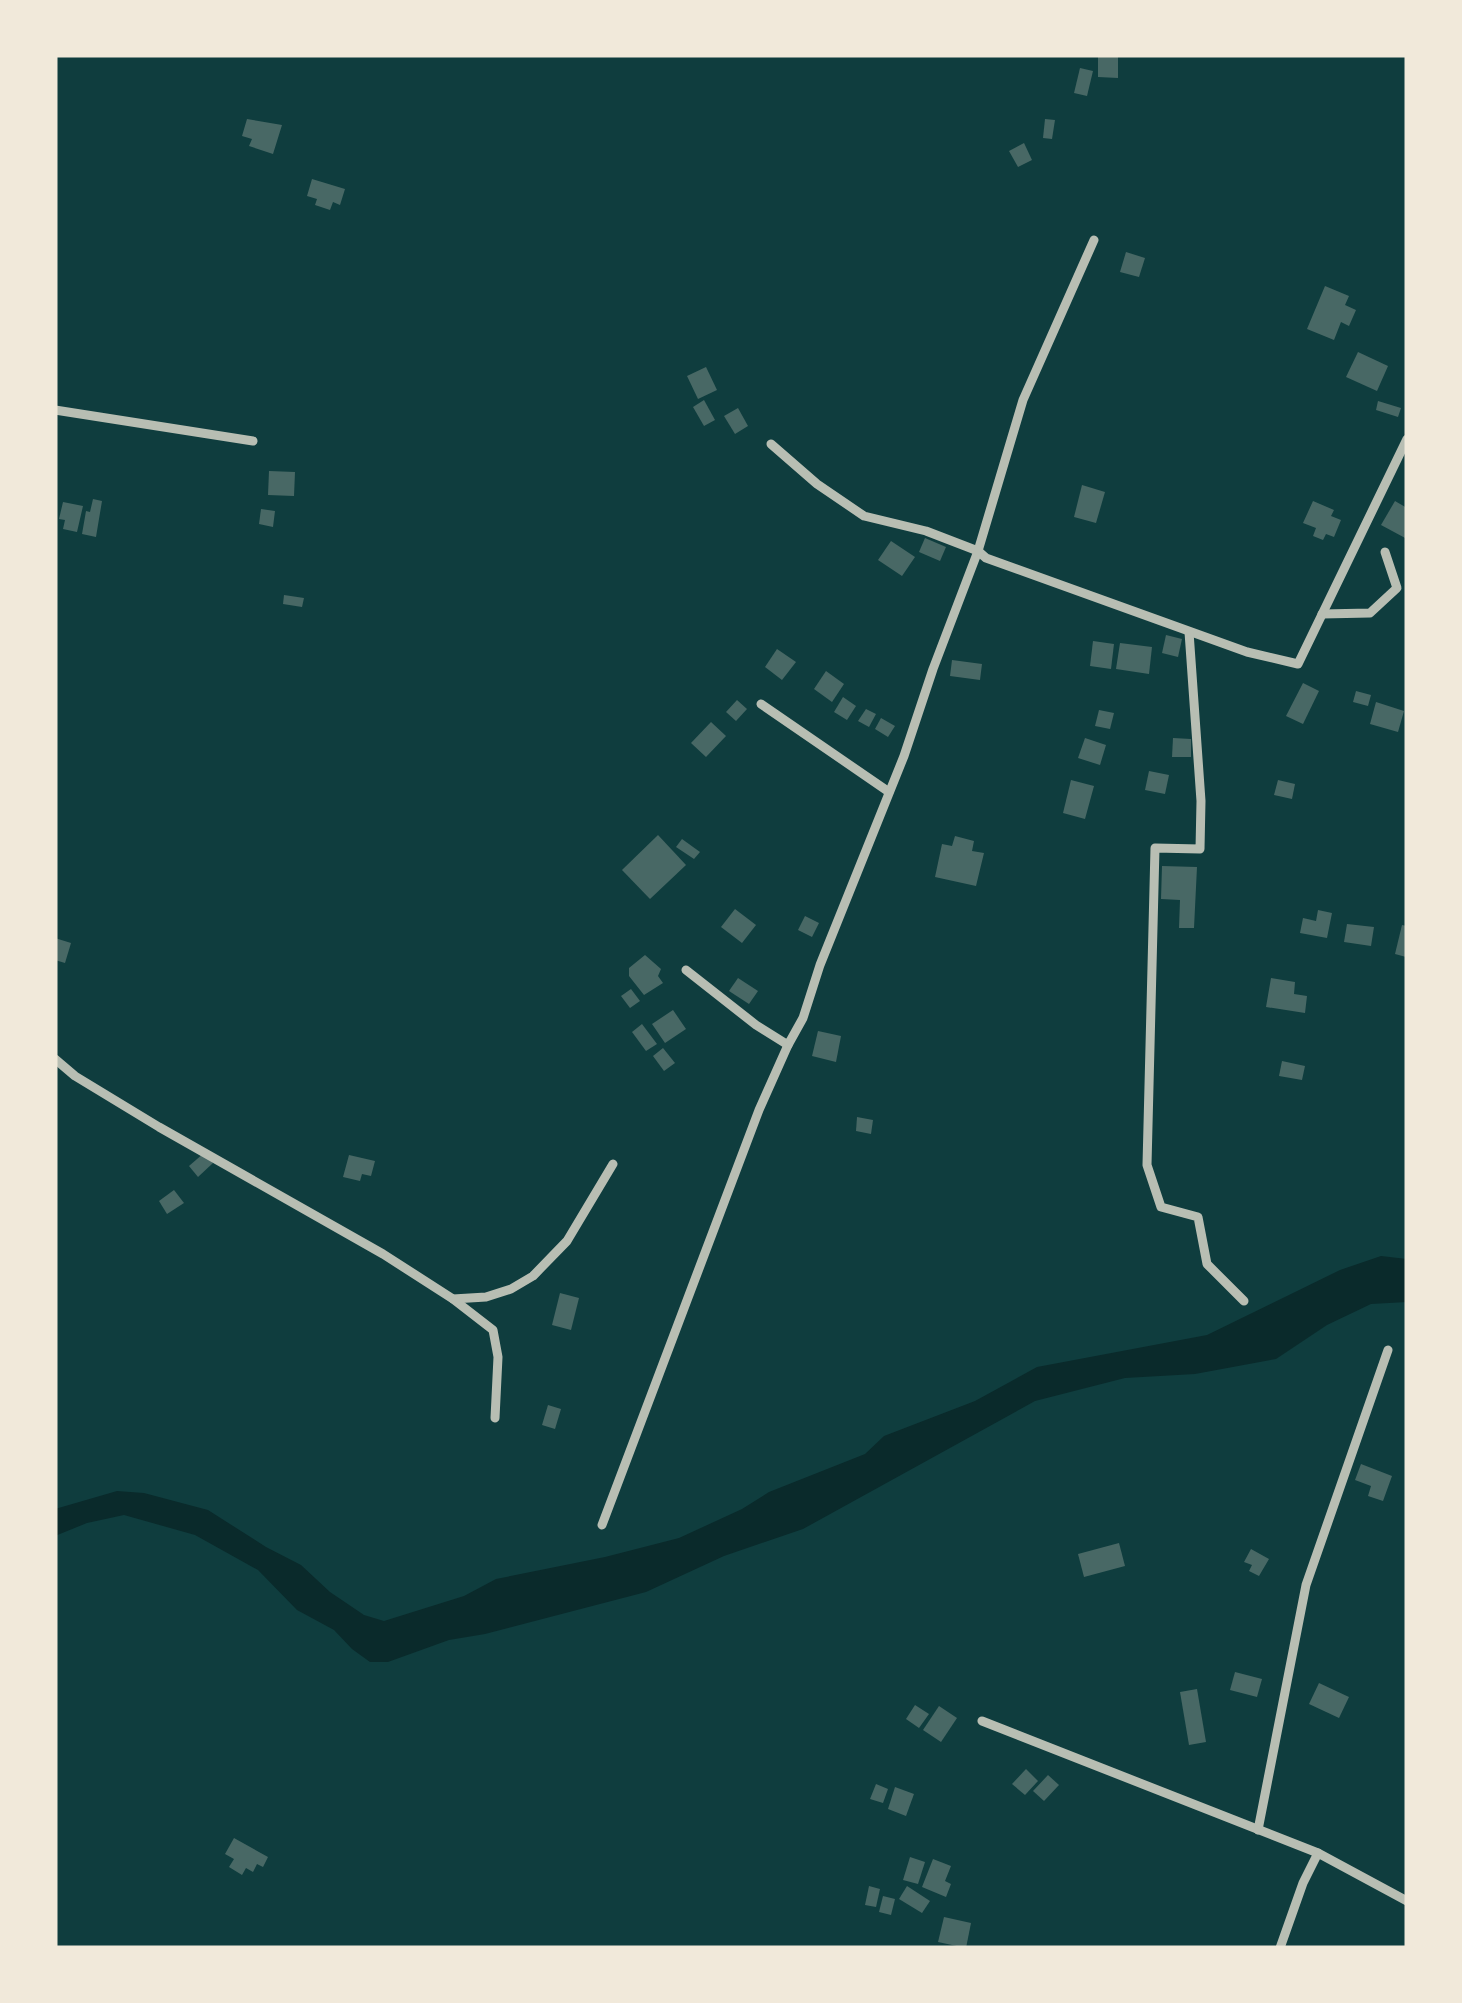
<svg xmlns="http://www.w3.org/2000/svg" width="1462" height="2003" viewBox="0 0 1462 2003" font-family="Spectral,serif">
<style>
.water{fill:#0a2a2b}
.building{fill:#486865}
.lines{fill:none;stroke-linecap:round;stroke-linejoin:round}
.minor{stroke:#b8beb3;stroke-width:9}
</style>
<rect width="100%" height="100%" fill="#0f3d3e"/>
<polygon class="water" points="1381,1256 1407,1259 1407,1302 1371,1304 1327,1325 1276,1359 1195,1374 1125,1378 1035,1401 803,1529 724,1556 646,1592 485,1634 449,1640 388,1662 370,1662 352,1649 334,1630 297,1610 258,1570 195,1535 124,1515 87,1523 55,1536 55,1509 117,1491 144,1493 208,1510 266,1547 301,1565 330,1592 364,1615 384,1621 464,1596 496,1579 605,1557 679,1538 742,1509 769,1492 865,1454 884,1436 975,1401 1037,1367 1207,1335 1340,1270"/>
<g class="building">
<polygon points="1098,55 1118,55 1118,78 1098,77"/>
<polygon points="1080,68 1093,71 1087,96 1074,93"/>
<polygon points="247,119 282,125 273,154 249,146 252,139 242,136"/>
<polygon points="1045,119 1055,120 1052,139 1043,138"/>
<polygon points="1024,143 1032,160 1018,167 1009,151"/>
<polygon points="312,179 345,189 340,205 333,202 330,210 315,205 317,199 307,196"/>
<polygon points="1126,252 1145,258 1139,277 1120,272"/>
<polygon points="1325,286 1349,296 1345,305 1356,310 1349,326 1341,322 1334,340 1307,329"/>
<polygon points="1358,352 1388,366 1377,391 1346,377"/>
<polygon points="706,367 717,390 698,399 687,376"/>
<polygon points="704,400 715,420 704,426 693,407"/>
<polygon points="1378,401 1401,408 1398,417 1376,410"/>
<polygon points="738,408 748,426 735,434 724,416"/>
<polygon points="269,471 295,472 294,496 268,495"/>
<polygon points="1082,485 1105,492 1096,523 1074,517"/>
<polygon points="93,499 102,501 96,537 82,534 86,511 90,512"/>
<polygon points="1313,501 1334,510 1331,516 1341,520 1334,537 1326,534 1323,540 1313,536 1316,528 1303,523"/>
<polygon points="1395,501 1407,508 1407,539 1381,525"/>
<polygon points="63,502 83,506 77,532 63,529 65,520 59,519"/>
<polygon points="261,509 275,511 273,527 259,524"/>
<polygon points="925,538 946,547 940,561 919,552"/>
<polygon points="891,541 915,557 902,576 878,560"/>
<polygon points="284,595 304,598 302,607 283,604"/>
<polygon points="1166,635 1182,639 1178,657 1162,653"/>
<polygon points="1093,641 1114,644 1111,669 1090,666"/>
<polygon points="1120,643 1152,647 1149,674 1116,669"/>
<polygon points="777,649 796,662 782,680 765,667"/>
<polygon points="952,660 982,664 980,680 950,676"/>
<polygon points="826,671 844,684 832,702 814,689"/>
<polygon points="1303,683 1319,691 1303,724 1286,716"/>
<polygon points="1356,691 1371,695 1368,706 1353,702"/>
<polygon points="843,697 856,706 847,720 834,712"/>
<polygon points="737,700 747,709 736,721 726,712"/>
<polygon points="1376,702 1404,711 1398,732 1370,724"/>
<polygon points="866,709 876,714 869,727 858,721"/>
<polygon points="1099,710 1114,713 1110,729 1095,726"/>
<polygon points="881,718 895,726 888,737 875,729"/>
<polygon points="711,722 726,736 706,757 691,743"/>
<polygon points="1085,738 1106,745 1100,765 1078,758"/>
<polygon points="1173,738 1191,739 1191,757 1172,757"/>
<polygon points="1149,771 1169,775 1165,794 1145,790"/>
<polygon points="1071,780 1094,786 1085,819 1063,813"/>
<polygon points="1278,780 1295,784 1292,799 1274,795"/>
<polygon points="658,835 686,865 650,899 622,870"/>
<polygon points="955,836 974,841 972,851 984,853 976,886 935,877 942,844 952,846"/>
<polygon points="682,839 700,852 694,859 676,847"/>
<polygon points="1162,866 1197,867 1194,928 1179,928 1180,900 1161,899"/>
<polygon points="735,909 756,925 742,943 721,927"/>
<polygon points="1318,910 1332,913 1327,938 1300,933 1303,918 1316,921"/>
<polygon points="805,916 819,923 812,937 798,930"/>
<polygon points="1347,924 1374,927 1371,946 1344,942"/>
<polygon points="1402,925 1407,926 1406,957 1395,954"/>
<polygon points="55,938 71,943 65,963 55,960"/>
<polygon points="645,955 661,969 658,976 663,983 644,995 629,976 629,968"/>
<polygon points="738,978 758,991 749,1004 729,991"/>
<polygon points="1271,978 1295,982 1294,994 1307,996 1305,1013 1266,1007"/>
<polygon points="631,989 640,1001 630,1008 621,996"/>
<polygon points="673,1010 686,1029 665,1043 652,1024"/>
<polygon points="642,1024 657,1044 646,1051 632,1032"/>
<polygon points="818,1031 841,1036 836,1062 812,1056"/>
<polygon points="663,1048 675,1063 664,1071 653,1056"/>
<polygon points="1282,1061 1305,1066 1302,1080 1279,1076"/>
<polygon points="857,1117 873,1120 871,1134 856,1131"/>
<polygon points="204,1153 213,1163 198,1177 189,1166"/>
<polygon points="349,1155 375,1161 371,1176 362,1174 360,1181 343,1177"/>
<polygon points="174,1190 184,1203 167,1214 159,1201"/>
<polygon points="560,1293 579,1298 571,1330 552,1325"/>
<polygon points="548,1405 561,1409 555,1429 542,1425"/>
<polygon points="1361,1464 1392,1476 1383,1501 1368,1496 1371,1486 1355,1480"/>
<polygon points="1119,1543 1125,1566 1084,1577 1078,1554"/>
<polygon points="1251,1549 1269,1559 1259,1576 1249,1571 1252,1565 1244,1562"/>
<polygon points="1235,1672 1262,1679 1257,1697 1230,1690"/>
<polygon points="1319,1683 1349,1697 1339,1718 1309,1704"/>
<polygon points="1197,1689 1206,1742 1189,1745 1180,1692"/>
<polygon points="915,1705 929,1714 919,1728 906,1719"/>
<polygon points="939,1706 957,1718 941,1742 923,1730"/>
<polygon points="1026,1769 1038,1781 1025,1795 1012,1784"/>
<polygon points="1048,1775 1059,1785 1044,1801 1033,1791"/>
<polygon points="876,1784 888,1789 883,1803 870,1799"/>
<polygon points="895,1787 914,1794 906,1816 888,1809"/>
<polygon points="234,1838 268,1857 263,1867 257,1864 253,1872 246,1868 242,1875 229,1867 234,1859 225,1854"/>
<polygon points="910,1857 925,1862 918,1884 903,1880"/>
<polygon points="933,1859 951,1866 945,1881 951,1884 946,1897 922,1887"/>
<polygon points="869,1886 880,1889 876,1907 865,1905"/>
<polygon points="907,1886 930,1901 922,1913 899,1899"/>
<polygon points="883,1896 895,1899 891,1915 879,1912"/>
<polygon points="944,1917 971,1923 966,1948 938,1942"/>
</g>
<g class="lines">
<g class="minor">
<polyline points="1094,240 1023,400 978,551 986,558 1247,652 1298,664 1407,439"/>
<polyline points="55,410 253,441"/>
<polyline points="1322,614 1370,613 1397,588 1385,552"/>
<polyline points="1189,632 1201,801 1200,849 1155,848 1147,1165 1161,1207 1198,1217 1207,1264 1244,1301"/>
<polyline points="761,704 889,792"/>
<polyline points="686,970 756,1025 788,1045 803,1018 820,965 904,756 933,669 978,551 926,531 864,516 817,484 771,444"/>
<polyline points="55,1059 75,1076 159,1127 383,1254 453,1299 486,1297 511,1289 533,1276 567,1241 613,1164"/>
<polyline points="453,1299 493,1330 498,1357 495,1418"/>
<polyline points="602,1525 759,1110 788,1045"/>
<polyline points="982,1721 1318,1853 1407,1901"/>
<polyline points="1258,1830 1306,1585 1388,1350"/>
<polyline points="1280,1948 1303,1883 1318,1853"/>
</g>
</g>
<rect width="1462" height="2003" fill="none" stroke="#f1e9da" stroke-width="115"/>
</svg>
